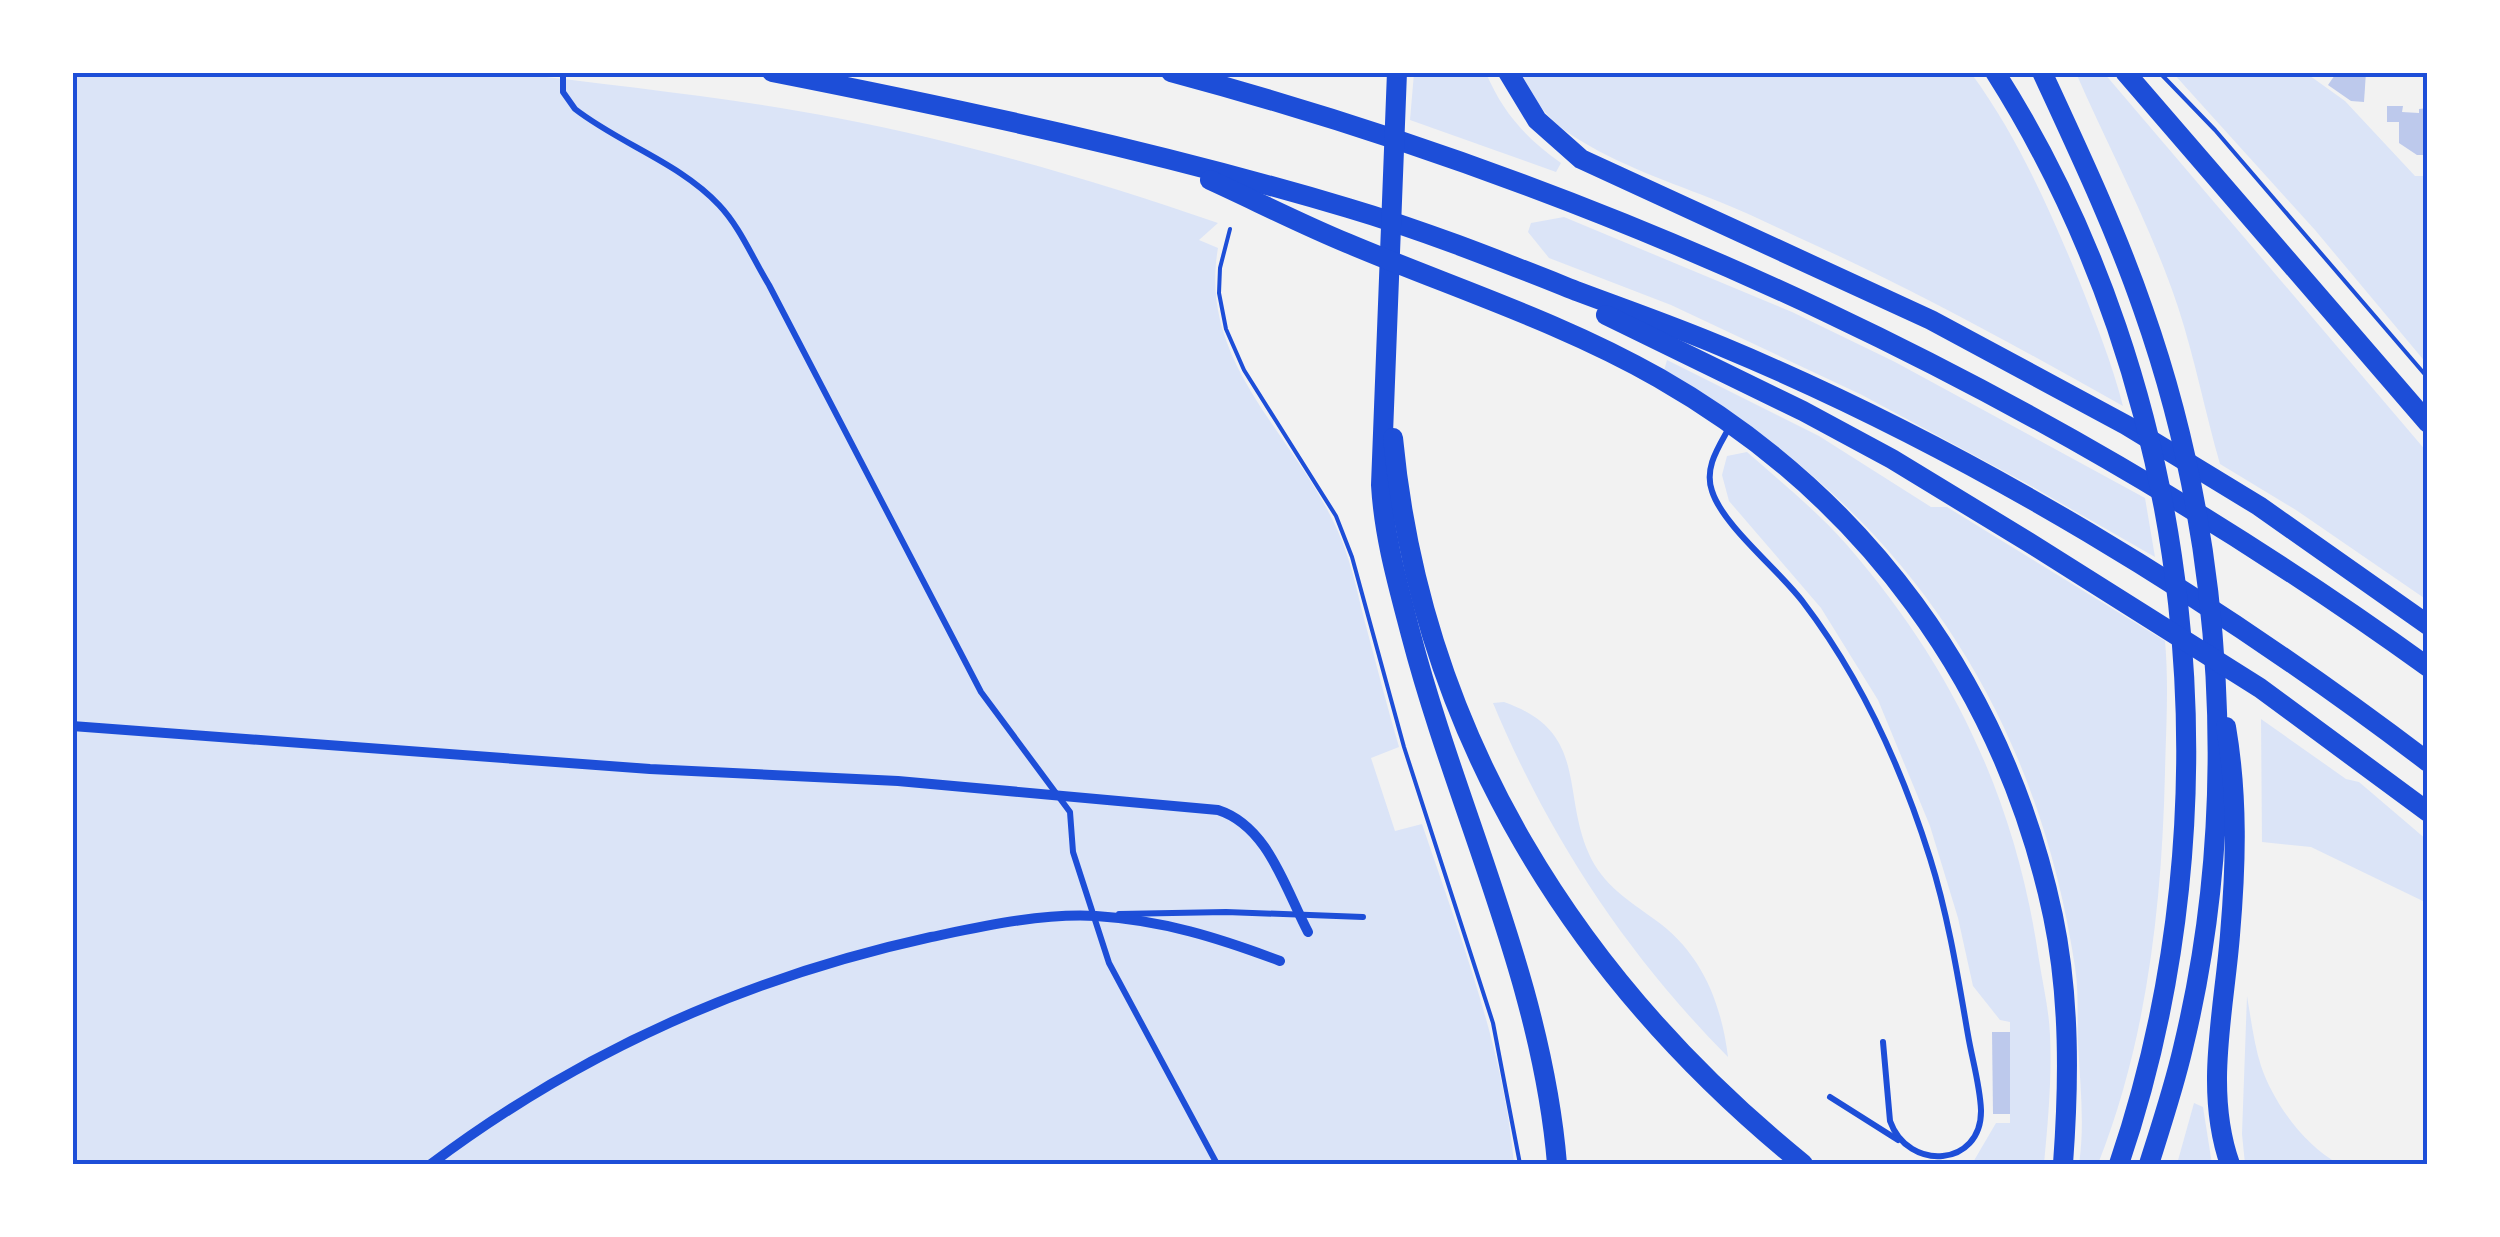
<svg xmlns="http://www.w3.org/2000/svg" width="2500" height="1237" viewBox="0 0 2500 1237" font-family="'Open Sans',sans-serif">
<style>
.green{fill:#dbe4f7}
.building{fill:#bdc9ec}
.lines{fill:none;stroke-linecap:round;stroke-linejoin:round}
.path{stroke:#1d4ed8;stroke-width:4}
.service{stroke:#1d4ed8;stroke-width:6}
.minor{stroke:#1d4ed8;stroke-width:10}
.motorway{stroke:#1d4ed8;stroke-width:20}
.neatline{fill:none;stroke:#1d4ed8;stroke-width:4}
</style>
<rect width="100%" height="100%" fill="#f2f2f2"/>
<g class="green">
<path d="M506,72C616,86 728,97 837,118C967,143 1093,180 1218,223L1199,240L1218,248C1198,363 1292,431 1336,527C1349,555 1356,585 1363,615C1375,659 1386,703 1399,747L1371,758L1395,831L1422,824C1459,934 1504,1048 1514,1164H73L72,73Z"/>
<path d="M1414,73H1486C1503,113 1526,138 1561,163L1556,172L1410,120Z"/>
<path d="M1520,73H1971C2018,137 2050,210 2080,283C2096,324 2112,363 2123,406C2018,347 1913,289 1804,240C1776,227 1748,213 1720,202C1670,182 1618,165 1573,136C1549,121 1532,98 1520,73Z"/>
<path d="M2076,73H2104L2427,452V600L2296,510L2220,464C2205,412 2195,359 2178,307C2151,226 2110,151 2076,73Z"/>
<polygon points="2173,73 2306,73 2345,101 2415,176 2427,176 2427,364 2315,230"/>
<polygon points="1564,217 1792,312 1895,362 2145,498 2155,557 2024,482 1862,395 1671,305 1549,258 1528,232 1531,223"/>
<path d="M1667,360L1819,436L1931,507H1947L2165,641C2169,685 2166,728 2165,772C2162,905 2147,1040 2098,1164H2079C2085,1124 2080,1084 2078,1043C2077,1018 2079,992 2075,967C2035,702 1897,504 1664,371Z"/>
<path d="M1747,452C1781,482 1817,511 1847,545C1953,667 2016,800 2039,960C2043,985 2049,1010 2050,1035C2052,1078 2048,1122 2044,1164H1972L1996,1123H2010V1022L2000,1020L1973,986L1958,918L1930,826L1878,700L1821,608L1729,501L1722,475L1727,456Z"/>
<path d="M1504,702C1589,732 1561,791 1589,854C1603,885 1628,900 1654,919C1701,952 1721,1001 1728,1057C1626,954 1549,837 1493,703Z"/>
<polygon points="2261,719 2346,779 2359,782 2427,840 2427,903 2311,847 2262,842"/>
<path d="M2247,996C2251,1019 2254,1044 2261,1066C2274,1104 2305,1146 2339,1164H2245L2242,1134Z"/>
<polygon points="2194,1103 2203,1107 2212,1164 2177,1164"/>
</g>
<g class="building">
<polygon points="2337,72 2366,72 2364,102 2351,101 2328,85"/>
<polygon points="2387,106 2403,106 2402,112 2419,113 2419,109 2428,108 2428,155 2417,155 2399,143 2399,122 2387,122"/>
<polygon points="1992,1032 2010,1032 2010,1114 1993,1114"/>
</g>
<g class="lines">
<g class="path">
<polyline points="2159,72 2215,130 2428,378"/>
<polyline points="1230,229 1220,268 1219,293 1226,329 1244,370 1336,516 1352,557 1404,747 1493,1023 1520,1164"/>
</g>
<g class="service">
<path d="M563,72V92L575,109C620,144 680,163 719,205C740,227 753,259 769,285L981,692L1070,812L1073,852L1109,963L1217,1164"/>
<path d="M1729,428C1718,448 1704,468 1712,491C1723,526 1779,570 1803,602C1861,678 1901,766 1930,858C1948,915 1958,977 1968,1035C1972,1059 1980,1085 1981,1110C1982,1167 1908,1172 1890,1121L1883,1042"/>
<polyline points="1119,914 1226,912 1363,917"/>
<polyline points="1830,1097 1898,1140"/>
</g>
<g class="minor">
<path d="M72,726L650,769L898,781L1218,810C1268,826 1285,888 1308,932"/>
<path d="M431,1164C580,1052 748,977 931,937C984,926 1042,913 1096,916C1162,920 1219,938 1280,961"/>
</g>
<g class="motorway">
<path d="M772,72C965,110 1159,152 1348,208C1426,231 1503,262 1579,292C1627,310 1676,327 1723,347C1970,450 2215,600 2428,762"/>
<path d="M1171,72C1623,193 2048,393 2428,667"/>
<path d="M1397,72L1381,485C1384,537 1398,585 1411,635C1457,811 1542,981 1557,1164"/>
<polyline points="1508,72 1537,120 1581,159 1931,320 2126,425 2259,506 2428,625"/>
<path d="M1995,72C2197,390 2240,809 2119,1164"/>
<path d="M2042,72C2078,150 2115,228 2143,309C2225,541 2241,809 2183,1048C2174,1087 2161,1126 2149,1164"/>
<polyline points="2125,72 2428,423"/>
<path d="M1210,180C1256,201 1301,224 1347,243C1451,287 1561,322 1659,378C1864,495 2004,685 2053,916C2070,997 2069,1083 2063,1164"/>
<polyline points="1606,315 1803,411 1892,459 2030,543 2260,688 2428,812"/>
<path d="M1393,438C1421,734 1576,980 1803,1164"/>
<path d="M2226,727C2238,797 2236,865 2230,935C2224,1011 2204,1091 2230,1164"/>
</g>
</g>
<rect width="2500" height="1237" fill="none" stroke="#ffffff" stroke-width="150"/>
<rect x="75" y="75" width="2350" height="1087" class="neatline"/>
</svg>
